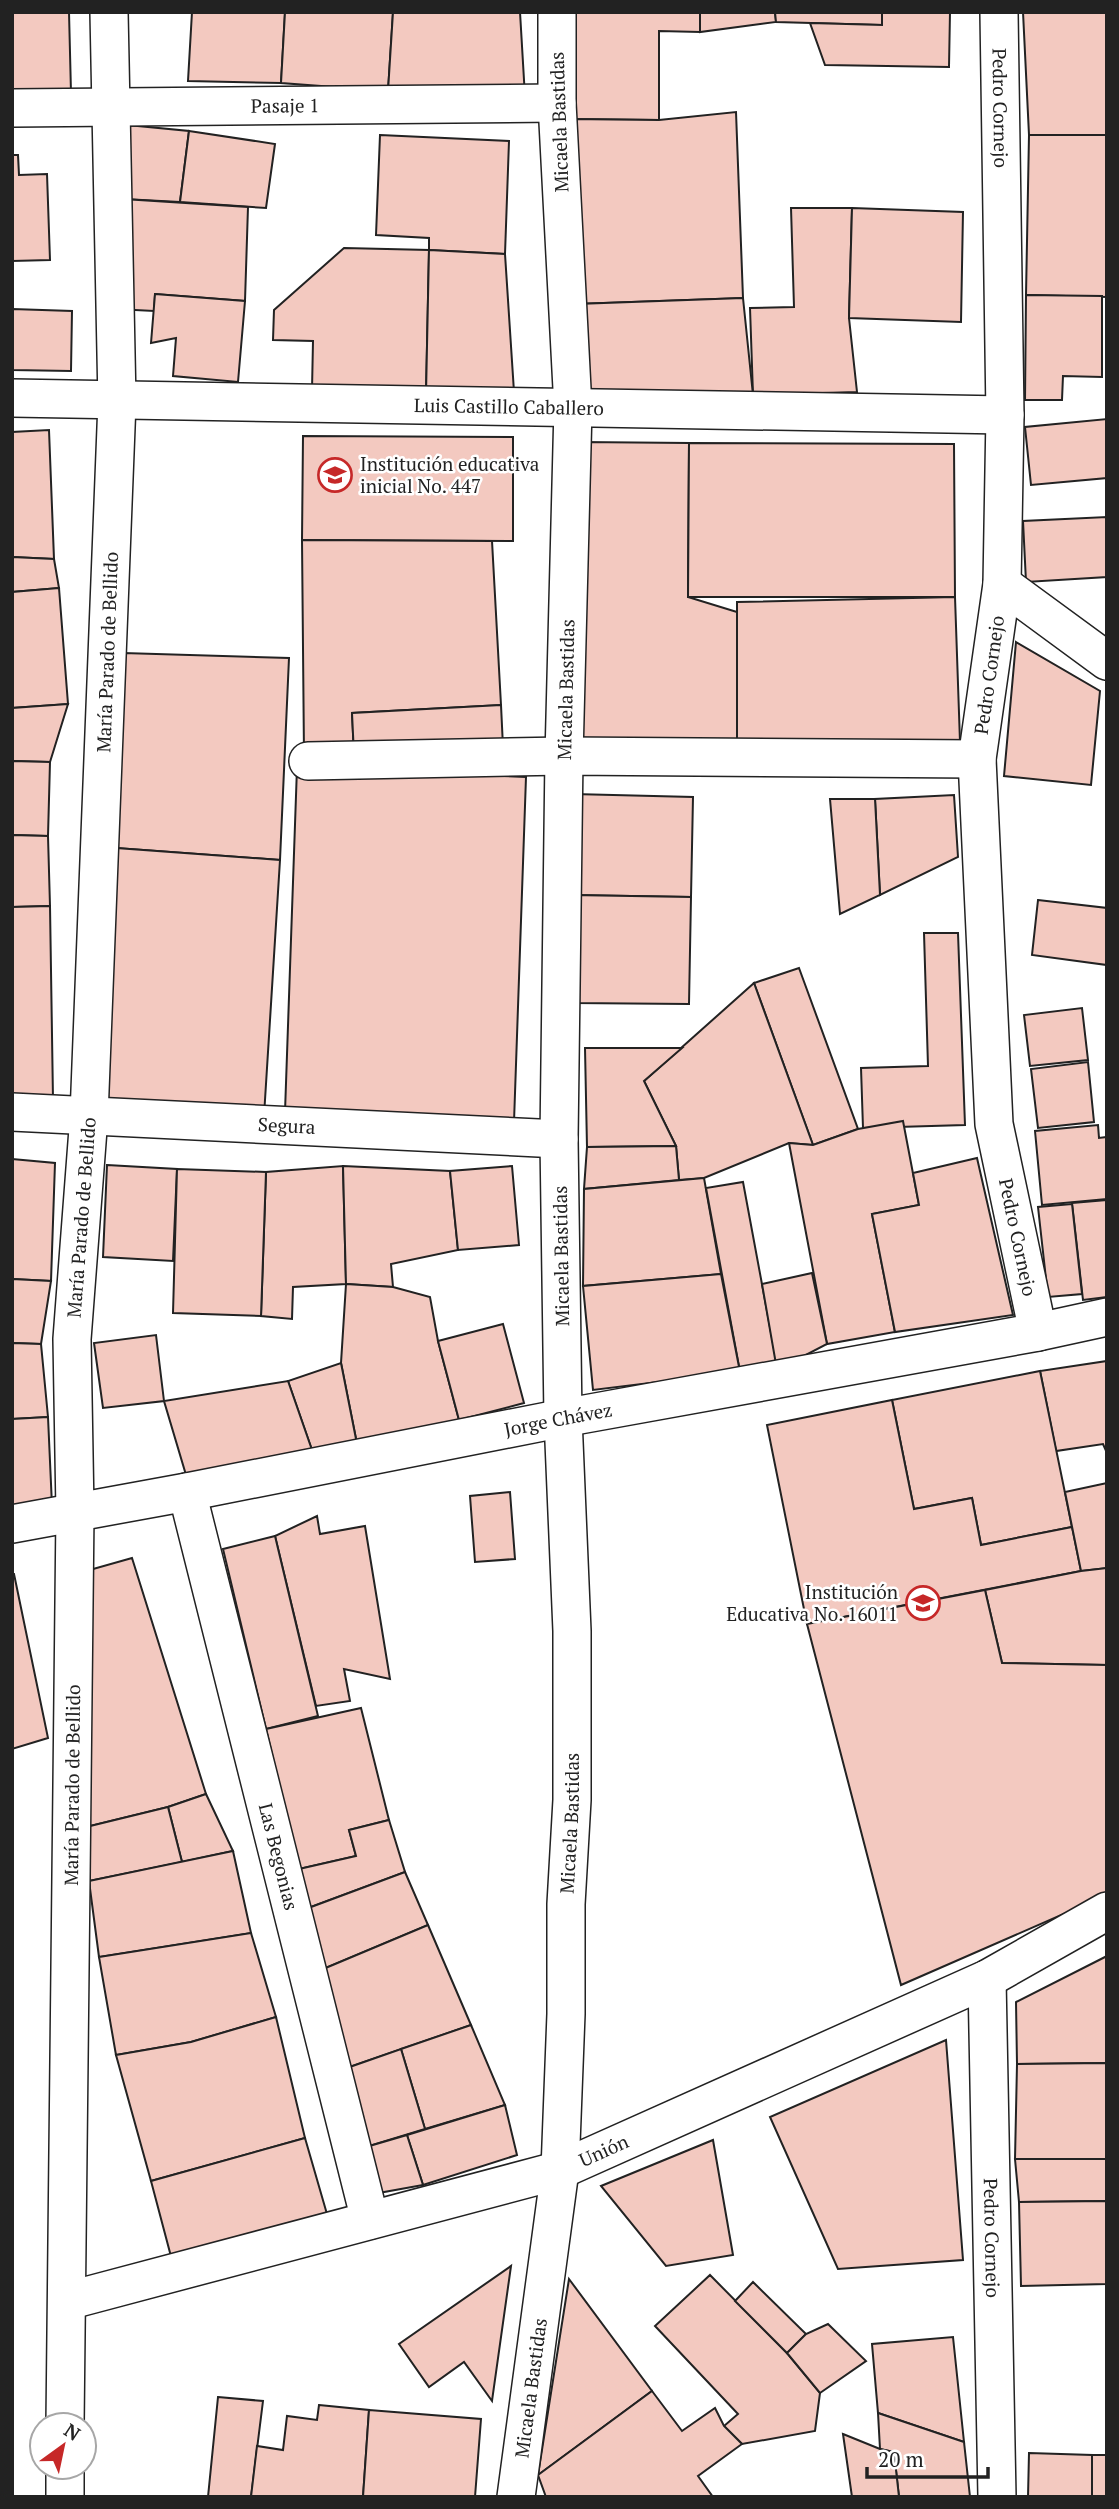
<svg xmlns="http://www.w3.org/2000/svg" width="1119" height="2509" viewBox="0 0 1119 2509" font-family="'PT Serif',serif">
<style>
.building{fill:#f3c9c0;stroke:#222;stroke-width:2}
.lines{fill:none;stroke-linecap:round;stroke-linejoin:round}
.street-casing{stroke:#222;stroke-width:40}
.street{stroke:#fff;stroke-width:37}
.labels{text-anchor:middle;stroke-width:5;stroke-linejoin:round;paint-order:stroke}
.street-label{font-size:19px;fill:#222;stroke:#fff}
.poi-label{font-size:19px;fill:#222;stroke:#fff;text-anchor:start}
</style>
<rect width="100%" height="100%" fill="#fff"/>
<g class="building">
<polygon points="12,12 69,12 71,93 12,94"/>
<polygon points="192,12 285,12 281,83 188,81"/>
<polygon points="285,12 393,12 388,91 281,83"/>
<polygon points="393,12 520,12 525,97 388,91"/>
<polygon points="569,12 700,12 700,32 659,31 659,120 568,119"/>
<polygon points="700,12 775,12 776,22 700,32"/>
<polygon points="775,12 882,12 882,25 776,22"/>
<polygon points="882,12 950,12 949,67 825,65 810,23 882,25"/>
<polygon points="1023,12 1107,12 1107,135 1029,135"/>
<polygon points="736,112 743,298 576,304 568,119 659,120"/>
<polygon points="117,124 189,131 180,202 123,199"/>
<polygon points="189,131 275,144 266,208 180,202"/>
<polygon points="380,135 509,141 505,254 429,250 429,238 376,235"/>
<polygon points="1029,135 1107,135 1107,297 1026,295"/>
<polygon points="12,155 18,155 19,175 47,174 50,260 12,261"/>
<polygon points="123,199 248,207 245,301 155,294 154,311 116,309"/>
<polygon points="791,208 852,208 849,318 857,392 753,395 750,308 794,307"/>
<polygon points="852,208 963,212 961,322 849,318"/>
<polygon points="344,248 429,250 426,394 312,390 313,341 273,340 274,310"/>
<polygon points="429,250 505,254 514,392 426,394"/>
<polygon points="155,294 245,301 238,382 173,376 176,338 151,343"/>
<polygon points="1026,295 1102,296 1102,377 1063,376 1062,400 1025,400"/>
<polygon points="743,298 753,395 575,398 576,304"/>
<polygon points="12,309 72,311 71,371 12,370"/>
<polygon points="1107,419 1107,478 1031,485 1025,427"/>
<polygon points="49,430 54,559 12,557 12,432"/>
<polygon points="303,436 513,437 513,541 302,540"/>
<polygon points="580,442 689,443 688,597 737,612 737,742 579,740"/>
<polygon points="689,443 954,444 955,597 688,597"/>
<polygon points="1107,517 1107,577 1026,582 1023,521"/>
<polygon points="302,540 492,541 501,705 352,713 354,755 304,755"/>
<polygon points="12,557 54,559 59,588 12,592"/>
<polygon points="59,588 68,704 12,708 12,592"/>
<polygon points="955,597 960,742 737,742 737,602"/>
<polygon points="1016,642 1100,691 1091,785 1004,776"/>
<polygon points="123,653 289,658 280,860 116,848"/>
<polygon points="68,704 50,762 12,761 12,708"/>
<polygon points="501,705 503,747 354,755 352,713"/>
<polygon points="12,761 50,762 48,836 12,835"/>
<polygon points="297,767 526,777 514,1122 285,1112"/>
<polygon points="573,794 693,797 691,897 571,895"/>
<polygon points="954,795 958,857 880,895 875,799"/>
<polygon points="830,799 875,799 880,895 840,914"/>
<polygon points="12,835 48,836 50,906 12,907"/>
<polygon points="116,848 280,860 264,1116 100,1105"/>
<polygon points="571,895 691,897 689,1004 572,1003"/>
<polygon points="1038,900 1107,908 1107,965 1032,955"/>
<polygon points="50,906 53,1099 12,1099 12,907"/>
<polygon points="924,933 958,933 965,1125 863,1128 861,1068 928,1066"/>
<polygon points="799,968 858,1129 813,1145 754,983"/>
<polygon points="754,983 813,1145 789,1143 704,1178 679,1180 676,1146 644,1081"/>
<polygon points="1082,1008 1088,1060 1030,1066 1024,1015"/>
<polygon points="585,1048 682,1048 644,1081 676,1146 587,1147"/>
<polygon points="1088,1062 1094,1122 1038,1128 1031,1069"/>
<polygon points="903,1121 919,1205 872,1214 895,1332 827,1344 789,1143 813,1145 858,1129"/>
<polygon points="1098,1125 1099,1138 1107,1137 1107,1199 1042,1205 1035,1131"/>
<polygon points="676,1146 679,1180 584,1189 587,1147"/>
<polygon points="977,1158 1013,1315 895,1332 872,1214 919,1205 913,1173"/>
<polygon points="12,1159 55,1163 51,1281 12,1279"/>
<polygon points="107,1165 177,1169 173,1261 103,1257"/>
<polygon points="343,1166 346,1284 293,1287 292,1319 261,1316 266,1172"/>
<polygon points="343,1166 450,1171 458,1250 391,1264 393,1287 346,1284"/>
<polygon points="512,1166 519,1245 458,1250 450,1171"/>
<polygon points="177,1169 266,1172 261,1316 173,1313"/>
<polygon points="704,1178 721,1274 583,1286 584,1189"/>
<polygon points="743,1182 777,1365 740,1372 706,1188"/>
<polygon points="1107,1200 1107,1297 1083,1300 1072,1203"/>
<polygon points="1072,1204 1082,1294 1048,1297 1038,1207"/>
<polygon points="812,1273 827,1344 777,1370 762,1284"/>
<polygon points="721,1274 740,1372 593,1390 583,1286"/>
<polygon points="12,1279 51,1281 41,1344 12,1343"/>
<polygon points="346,1284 393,1287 430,1297 438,1341 459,1420 357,1444 341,1363"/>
<polygon points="503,1324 524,1403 459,1420 438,1341"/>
<polygon points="156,1335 164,1401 103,1408 94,1343"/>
<polygon points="12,1343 41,1344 48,1417 12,1419"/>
<polygon points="1107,1361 1107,1453 1103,1444 1056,1451 1040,1371"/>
<polygon points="341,1363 357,1444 312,1450 288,1381"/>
<polygon points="1040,1371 1072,1527 981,1545 972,1498 914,1509 892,1400"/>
<polygon points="288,1381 312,1450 189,1485 164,1401"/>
<polygon points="892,1400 914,1509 972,1498 981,1545 1072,1527 1081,1571 807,1624 767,1425"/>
<polygon points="48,1417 52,1506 12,1508 12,1419"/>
<polygon points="1107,1483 1107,1568 1081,1571 1065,1492"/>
<polygon points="510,1492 515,1559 475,1562 470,1496"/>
<polygon points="317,1516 320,1534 365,1526 390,1679 344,1669 350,1701 316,1706 275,1536"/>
<polygon points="275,1536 318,1716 266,1729 223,1549"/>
<polygon points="132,1558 206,1794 168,1807 82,1828 93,1569"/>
<polygon points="1107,1568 1107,1665 1002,1663 985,1590 1081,1571"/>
<polygon points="12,1574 14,1574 48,1738 12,1749"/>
<polygon points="985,1590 1002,1663 1107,1665 1107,1895 901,1985 807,1624"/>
<polygon points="361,1708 389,1820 349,1830 356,1856 299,1869 266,1729"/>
<polygon points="206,1794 233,1851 182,1862 168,1807"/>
<polygon points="168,1807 182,1862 89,1881 82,1828"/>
<polygon points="389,1820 405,1872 303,1910 299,1869 356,1856 349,1830"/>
<polygon points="233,1851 251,1933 99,1957 89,1881"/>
<polygon points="405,1872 428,1925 316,1972 303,1910"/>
<polygon points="428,1925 471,2025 344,2069 316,1972"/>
<polygon points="251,1933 276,2017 191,2042 116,2055 99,1957"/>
<polygon points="1107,1956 1107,2063 1017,2064 1016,2002"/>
<polygon points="276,2017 305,2138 151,2181 116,2055 191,2042"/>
<polygon points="471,2025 505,2105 425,2129 401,2049"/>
<polygon points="946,2040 963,2260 838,2269 770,2117"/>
<polygon points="401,2049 425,2129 366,2147 344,2069"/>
<polygon points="1107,2063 1107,2159 1015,2159 1017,2064"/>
<polygon points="505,2105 517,2155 423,2185 407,2135"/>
<polygon points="407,2135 423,2185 373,2194 366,2147"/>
<polygon points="305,2138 329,2221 173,2264 151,2181"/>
<polygon points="713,2140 733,2255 666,2266 601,2186"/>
<polygon points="1015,2159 1107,2159 1107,2201 1019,2202"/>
<polygon points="1107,2201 1107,2284 1021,2286 1019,2202"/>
<polygon points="511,2266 492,2401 464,2362 429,2387 399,2344"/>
<polygon points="710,2275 787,2353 820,2393 815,2431 742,2444 724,2426 738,2414 655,2326"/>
<polygon points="569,2279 652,2391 538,2475"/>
<polygon points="753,2282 806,2334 787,2353 735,2301"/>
<polygon points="828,2324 866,2361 820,2393 787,2353 806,2334"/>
<polygon points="953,2337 964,2442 878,2413 872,2344"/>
<polygon points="652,2391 682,2431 715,2408 724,2426 742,2444 698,2476 713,2497 546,2497 538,2475"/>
<polygon points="218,2397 263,2401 251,2497 208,2497"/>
<polygon points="319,2405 369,2410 363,2497 251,2497 257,2446 283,2450 287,2416 317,2420"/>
<polygon points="369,2410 481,2419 475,2497 363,2497"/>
<polygon points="878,2413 964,2442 970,2497 899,2497 894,2452 880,2449"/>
<polygon points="843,2434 880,2449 894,2452 899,2497 852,2497"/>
<polygon points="1029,2453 1092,2455 1092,2497 1028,2497"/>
<rect x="1092" y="2455" width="15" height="42"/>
</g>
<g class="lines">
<g class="street-casing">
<g id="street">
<path id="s1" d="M999,12L1005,415L1002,584L977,759L994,1124L1038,1332"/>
<path id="s2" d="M12,108L557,103"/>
<path id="s3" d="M12,398L1005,415"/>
<polyline points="1002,584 1107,661"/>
<polyline points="308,761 564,756 977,759"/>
<path id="s4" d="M12,1112L559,1139"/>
<path id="s5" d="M187,1492L370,2220"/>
<path id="s6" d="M12,1524L187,1492L563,1418L1038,1332L1107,1317"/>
<path id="s7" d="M987,1979L997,2497"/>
<path id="s8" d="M67,2301L560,2170L987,1979L1107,1911"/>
<path id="s9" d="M65,2425L75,1512L72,1339L89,1116L117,402L109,12"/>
<polyline points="65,2497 65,2467"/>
<path id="s10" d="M516,2497L560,2170L566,2014V1904L572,1800V1631L563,1418L559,1139L564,756L573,408L557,103V12"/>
</g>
</g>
<use href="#street" class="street"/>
</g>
<defs>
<g id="school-ring" transform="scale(1.75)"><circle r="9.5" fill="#fff" stroke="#c62828" stroke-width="1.5"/><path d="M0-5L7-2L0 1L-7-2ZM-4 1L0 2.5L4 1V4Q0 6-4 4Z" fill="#c62828"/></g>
</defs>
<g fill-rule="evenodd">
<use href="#school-ring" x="335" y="475"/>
<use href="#school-ring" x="923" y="1603"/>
</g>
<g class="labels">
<g class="street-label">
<text dy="7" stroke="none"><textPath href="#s2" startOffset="273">Pasaje 1</textPath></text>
<text dy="7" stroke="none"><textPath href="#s1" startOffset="96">Pedro Cornejo</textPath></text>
<text transform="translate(559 122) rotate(-92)" y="7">Micaela Bastidas</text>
<text dy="7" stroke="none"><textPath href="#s3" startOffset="497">Luis Castillo Caballero</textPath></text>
<text dy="7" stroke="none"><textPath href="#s9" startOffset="1774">María Parado de Bellido</textPath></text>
<text transform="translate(989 675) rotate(-82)" y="7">Pedro Cornejo</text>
<text dy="7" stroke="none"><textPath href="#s10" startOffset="1811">Micaela Bastidas</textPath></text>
<text dy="7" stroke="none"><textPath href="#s4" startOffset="275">Segura</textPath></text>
<text dy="7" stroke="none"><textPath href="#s9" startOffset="1208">María Parado de Bellido</textPath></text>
<text dy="7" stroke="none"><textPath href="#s1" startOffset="1230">Pedro Cornejo</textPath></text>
<text transform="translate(561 1256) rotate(-91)" y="7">Micaela Bastidas</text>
<text dy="7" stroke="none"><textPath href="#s6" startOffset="556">Jorge Chávez</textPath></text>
<text dy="7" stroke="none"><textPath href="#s9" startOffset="640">María Parado de Bellido</textPath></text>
<text dy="7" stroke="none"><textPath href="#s10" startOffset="677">Micaela Bastidas</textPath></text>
<text dy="7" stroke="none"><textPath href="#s5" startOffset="376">Las Begonias</textPath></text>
<text dy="7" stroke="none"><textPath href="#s8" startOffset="558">Unión</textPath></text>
<text dy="7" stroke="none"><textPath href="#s7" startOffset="259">Pedro Cornejo</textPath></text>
<text dy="7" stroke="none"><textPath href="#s10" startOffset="110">Micaela Bastidas</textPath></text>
</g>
<g class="poi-label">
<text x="360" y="471">Institución educativa<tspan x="360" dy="22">inicial No. 447</tspan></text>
<text x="898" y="1599" text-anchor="end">Institución<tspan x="898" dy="22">Educativa No. 16011</tspan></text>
</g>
</g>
<rect width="1119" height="2509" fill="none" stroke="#222222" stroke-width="28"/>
<g transform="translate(63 2446) rotate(33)"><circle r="33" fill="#ffffff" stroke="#a7a7a7" stroke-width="2"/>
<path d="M0-5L12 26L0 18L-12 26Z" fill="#c62828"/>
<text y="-10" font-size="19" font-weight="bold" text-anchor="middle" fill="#222222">N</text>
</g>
<path d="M867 2467v10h121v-10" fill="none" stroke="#222222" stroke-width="3.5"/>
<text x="878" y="2467" font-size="21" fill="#222222" stroke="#ffffff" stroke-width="5" paint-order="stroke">20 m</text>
</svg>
